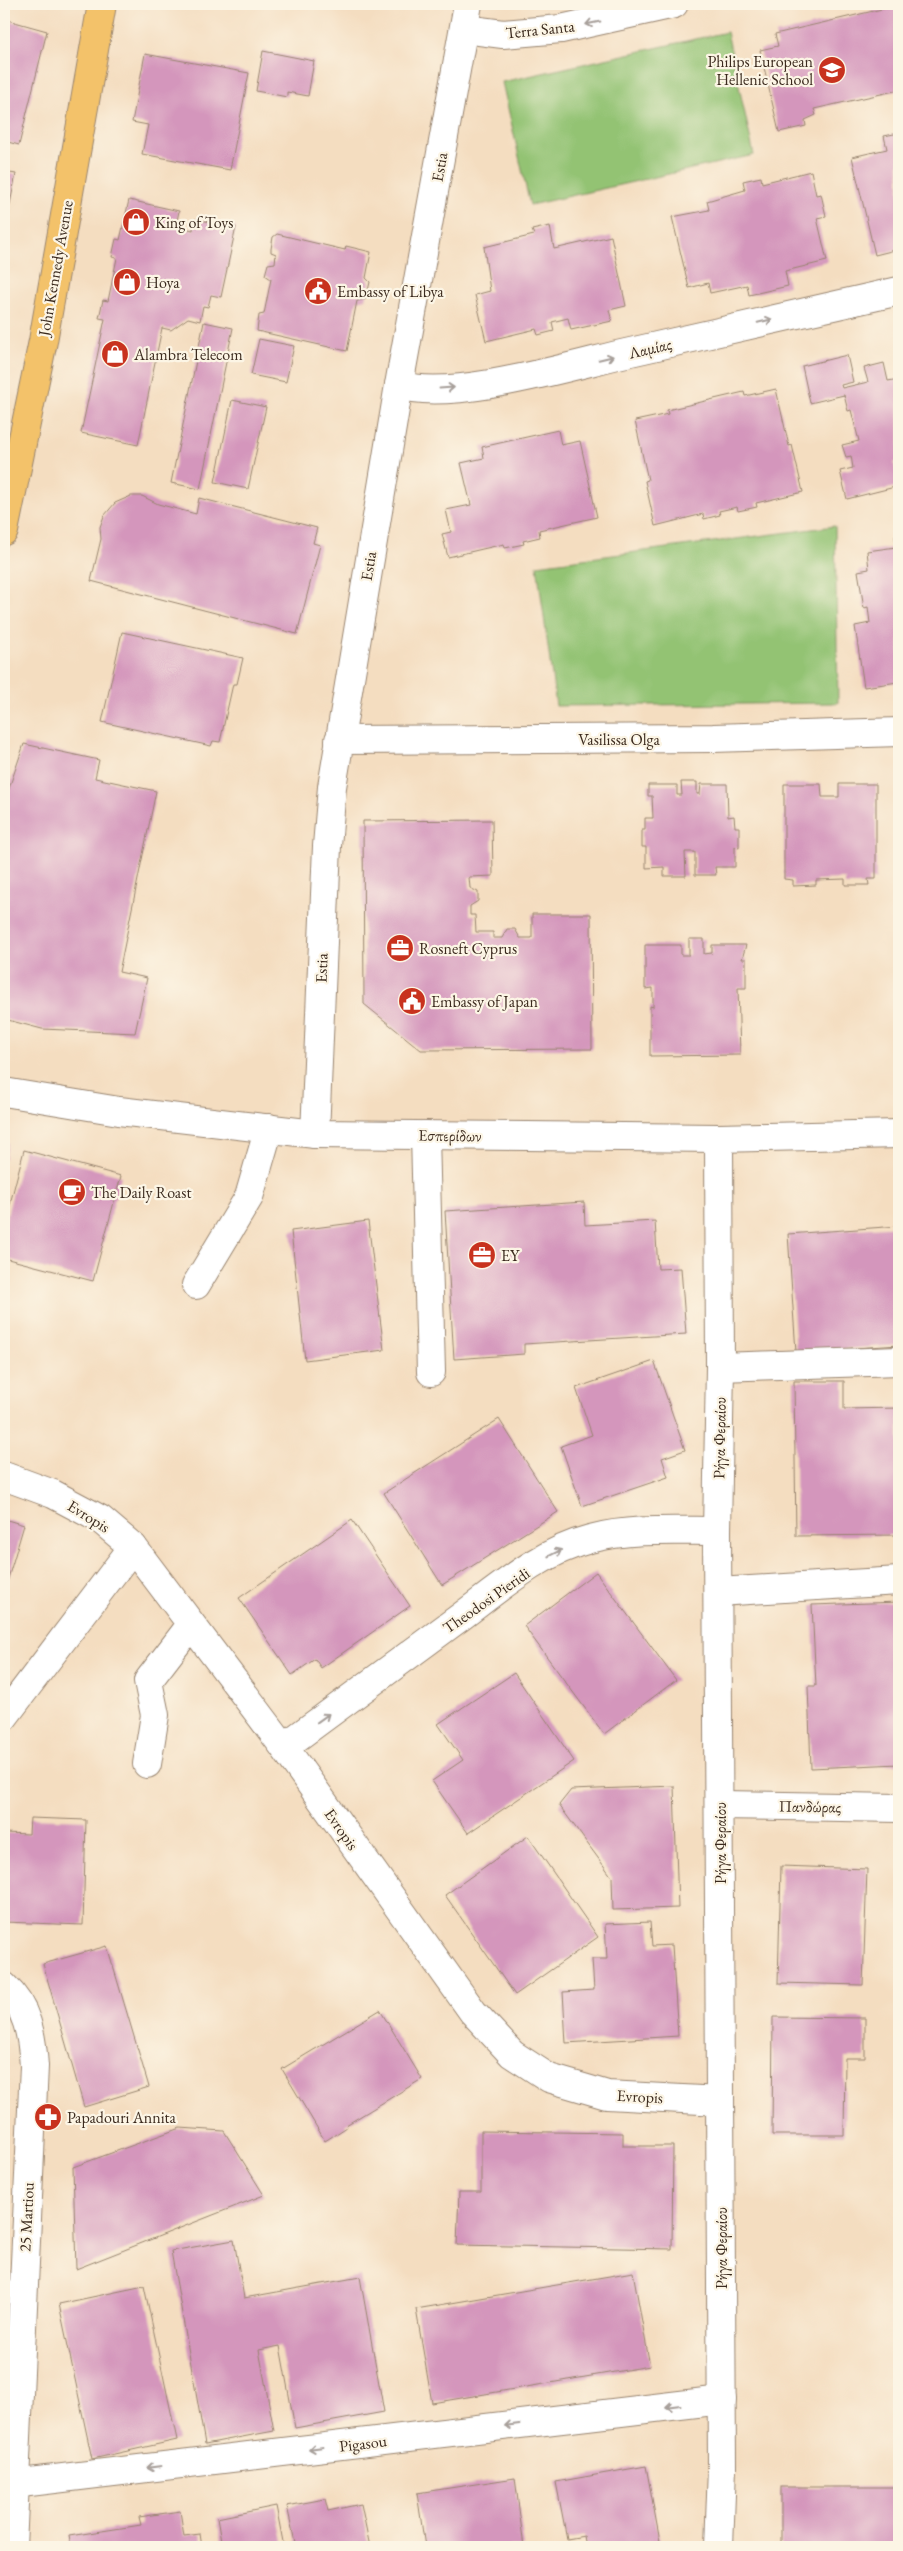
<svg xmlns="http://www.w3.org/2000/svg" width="903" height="2551" viewBox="0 0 903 2551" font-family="'EB Garamond',serif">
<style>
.green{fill:#93c373;stroke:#677648}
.building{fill:#d496bc}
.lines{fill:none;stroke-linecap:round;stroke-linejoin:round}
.minor-casing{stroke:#98846f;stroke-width:30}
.major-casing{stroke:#98846f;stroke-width:30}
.minor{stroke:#fff;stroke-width:28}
.major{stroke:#f3c26a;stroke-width:28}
.oneway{stroke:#a79f9a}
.labels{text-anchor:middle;stroke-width:4.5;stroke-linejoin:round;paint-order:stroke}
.street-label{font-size:16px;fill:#3b2a1e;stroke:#fcf5e5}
.poi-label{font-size:16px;fill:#3b2a1e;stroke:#fcf5e5;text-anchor:start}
</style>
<rect width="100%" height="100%" fill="#fcf5e5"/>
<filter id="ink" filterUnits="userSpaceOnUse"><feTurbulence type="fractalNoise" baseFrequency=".02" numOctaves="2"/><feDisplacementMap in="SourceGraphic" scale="10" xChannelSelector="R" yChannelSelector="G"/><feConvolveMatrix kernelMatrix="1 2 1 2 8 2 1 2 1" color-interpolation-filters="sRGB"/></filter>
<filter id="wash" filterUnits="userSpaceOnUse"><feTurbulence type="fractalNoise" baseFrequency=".0096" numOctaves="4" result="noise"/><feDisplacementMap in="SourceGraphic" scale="20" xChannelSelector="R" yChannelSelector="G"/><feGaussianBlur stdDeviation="1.12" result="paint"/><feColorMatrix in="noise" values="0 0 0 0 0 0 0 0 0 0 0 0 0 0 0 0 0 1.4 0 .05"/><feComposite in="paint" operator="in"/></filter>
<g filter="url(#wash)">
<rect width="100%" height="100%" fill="#f4ddc0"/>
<g class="green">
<polygon points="727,32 754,155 530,205 502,82"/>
<polygon points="835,526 838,703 556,706 537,565"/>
</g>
<g id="blocks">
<g class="building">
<polygon points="899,5 899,90 814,109 816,115 805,120 806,126 779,132 760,50 778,46 775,34"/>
<polygon points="4,19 47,31 19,145 4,141"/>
<polygon points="263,51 314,61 308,96 287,92 287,97 256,91"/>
<polygon points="145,54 249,73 230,170 142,154 148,125 132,122"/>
<polygon points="899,133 899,249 875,255 852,157 887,149 884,136"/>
<polygon points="811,171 816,195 821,194 826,216 817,218 827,261 785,271 788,286 749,295 747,285 710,293 708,283 689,288 672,217 709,210 707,201 745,190 743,181 761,177 762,183"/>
<polygon points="4,172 16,174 5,229 4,229"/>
<polygon points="129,200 179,211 176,226 193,230 195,219 236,227 221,297 211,295 208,307 203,306 200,321 188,318 171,330 162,328 138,445 81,433 105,319 99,318 103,300 108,301 117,258 112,257 116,239 120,240"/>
<polygon points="550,226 554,249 611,236 626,306 609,310 612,321 571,330 568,318 552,322 554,331 538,335 536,329 486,341 475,295 490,291 484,247 534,235 532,230"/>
<polygon points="277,234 345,250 346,246 371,252 366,278 370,282 366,299 357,301 347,351 257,331 259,315 264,314 271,279 265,275 268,264 275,263 276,254 271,252 271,249 273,237"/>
<polygon points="204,322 233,328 200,489 171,483"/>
<polygon points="259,339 294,346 286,382 251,375"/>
<polygon points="847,355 853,382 841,385 842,388 868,382 864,368 884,363 888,381 899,379 899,461 894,463 899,486 847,499 840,471 853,468 851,456 846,457 842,445 859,441 851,410 848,411 844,395 810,403 802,366"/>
<polygon points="776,389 789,446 792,445 803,492 756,503 757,507 738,511 737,507 719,511 720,515 704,519 703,514 655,526 645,481 648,480 635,421 668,414 667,410 744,392 745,396"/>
<polygon points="232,400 266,407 248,489 215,482"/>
<polygon points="558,430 561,445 580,441 597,517 539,530 540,537 523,541 524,544 505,548 504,544 448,557 442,534 451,532 446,510 471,505 461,463 484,458 482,447"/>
<polygon points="131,496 142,496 158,504 196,514 199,498 317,528 313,543 320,545 297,634 91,581 101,539 100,527 104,516 115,503"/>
<polygon points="895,536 899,536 899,686 898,682 864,687 855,626 870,623 868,607 864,608 858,571 869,569 867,551 896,547"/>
<polygon points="122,632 243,658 237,684 233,684 220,742 213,741 211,746 102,722"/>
<polygon points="24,744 99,760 95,778 156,791 119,972 147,978 135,1033 42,1029 4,1019 4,803"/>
<polygon points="681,782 697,782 697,794 700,794 701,784 727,784 728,817 734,816 735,827 739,827 739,848 735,847 735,867 715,867 716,875 695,875 695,852 685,852 686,876 664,876 664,867 646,868 646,847 642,847 642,830 645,830 645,818 653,818 652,796 648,796 648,785 677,785 677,795 682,795"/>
<polygon points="784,784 821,784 822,797 839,797 839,784 876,784 876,879 868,879 869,885 845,885 845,879 816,880 816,885 793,886 793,880 784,879"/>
<polygon points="492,820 493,876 469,877 470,888 478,892 478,901 470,906 470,915 475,915 476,932 493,932 493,938 502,938 507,929 515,929 520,938 532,938 532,914 591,914 592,1049 421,1050 364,1004 363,821"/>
<polygon points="689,939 704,939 704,954 712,953 712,945 746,945 742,959 746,959 746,988 738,988 740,1055 650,1056 650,1006 653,1007 653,988 645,989 645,945 681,945 681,955 689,955"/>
<polygon points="4,1142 8,1143 5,1159 4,1159"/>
<polygon points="24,1150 121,1176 93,1281 4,1258 4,1227"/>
<polygon points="584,1202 585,1225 655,1221 658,1269 681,1268 686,1334 524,1344 524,1354 454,1359 445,1211"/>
<polygon points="368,1221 384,1350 305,1360 291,1231"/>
<polygon points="899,1226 899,1345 796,1352 788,1234"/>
<polygon points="654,1361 685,1450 662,1458 668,1477 582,1506 561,1446 592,1435 576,1388"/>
<polygon points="794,1381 844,1381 844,1409 899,1408 899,1535 796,1536"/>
<polygon points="499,1419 558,1512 442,1585 384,1493"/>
<polygon points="4,1519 24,1525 4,1592"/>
<polygon points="352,1520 410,1606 321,1668 315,1659 292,1675 239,1598"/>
<polygon points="596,1572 676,1680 604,1734 524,1626"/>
<polygon points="899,1602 899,1764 811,1768 808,1686 816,1686 812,1605"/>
<polygon points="514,1673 574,1761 468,1833 432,1781 463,1760 438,1724"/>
<polygon points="674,1786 678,1908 613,1910 612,1877 559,1805 571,1790"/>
<polygon points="30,1818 86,1820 83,1925 4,1922 4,1833 29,1834"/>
<polygon points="528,1836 598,1937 515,1995 445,1895"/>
<polygon points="781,1866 867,1869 863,1985 778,1983"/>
<polygon points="650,1922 652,1946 672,1945 678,2036 566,2043 563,1992 594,1990 592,1959 607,1959 605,1924"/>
<polygon points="107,1946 149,2087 84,2107 43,1964"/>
<polygon points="380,2010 422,2079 346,2125 347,2127 325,2141 282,2069"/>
<polygon points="773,2017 865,2018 865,2058 845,2058 844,2135 772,2135"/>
<polygon points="180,2128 224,2131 264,2195 76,2269 73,2167"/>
<polygon points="481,2131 623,2133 623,2146 673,2146 672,2249 457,2245 459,2192 481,2192"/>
<polygon points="234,2240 244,2298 360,2277 384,2412 295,2428 280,2346 259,2350 274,2431 205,2444 171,2251"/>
<polygon points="633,2272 650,2366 432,2403 416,2309"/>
<polygon points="144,2286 177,2440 92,2459 59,2304"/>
<polygon points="646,2466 661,2547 586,2547 584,2536 567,2539 556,2482"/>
<polygon points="515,2478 524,2547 425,2547 417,2493"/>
<rect x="781" y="2487" width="118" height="60"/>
<polygon points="325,2499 328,2511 361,2504 370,2547 296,2547 287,2506"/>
<polygon points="276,2506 284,2547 222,2547 217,2518"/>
<polygon points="180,2511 184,2536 200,2534 202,2547 71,2547 69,2536 141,2525 139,2517"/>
</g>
</g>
</g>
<g filter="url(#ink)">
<use href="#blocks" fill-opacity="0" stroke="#98846f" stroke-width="1"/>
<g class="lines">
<g class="minor-casing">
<g id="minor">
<polyline points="464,29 503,34 561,29 674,4"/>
<path d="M399,385C451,402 570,366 626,353C717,332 808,311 899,291"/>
<polyline points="339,740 713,738 899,732"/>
<polyline points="4,1092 119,1111 315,1134 719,1138 899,1134"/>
<polyline points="315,1134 327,846 332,787 399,385 468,4"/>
<polyline points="425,1135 431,1372"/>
<polyline points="719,1138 720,1367 717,1531 722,2468 719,2547"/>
<polyline points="196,1285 249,1197 269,1128"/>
<polyline points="720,1367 899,1361"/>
<polyline points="4,1476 53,1494 100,1519 133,1547 284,1747 473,2012 512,2054 549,2078 607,2095 720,2101"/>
<polyline points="718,1592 899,1581"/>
<polyline points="4,1717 133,1547"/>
<path d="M284,1747C341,1705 398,1663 455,1621C496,1591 539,1552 590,1539C631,1528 675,1531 717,1531"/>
<polyline points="147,1764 155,1715 148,1681 191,1625"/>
<polyline points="720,1805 899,1808"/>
<path d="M4,1986C27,2007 32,2035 34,2066L12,2547"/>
<polyline points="4,2485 722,2400"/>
</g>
</g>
<g class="major-casing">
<polyline id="major" points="4,531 43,341 102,4"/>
</g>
<use href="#minor" class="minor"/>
<use href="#major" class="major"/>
</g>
<defs><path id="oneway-shaft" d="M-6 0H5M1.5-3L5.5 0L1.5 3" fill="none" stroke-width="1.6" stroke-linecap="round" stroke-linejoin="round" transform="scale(1.25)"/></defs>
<g class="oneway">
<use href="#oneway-shaft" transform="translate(593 23) rotate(169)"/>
<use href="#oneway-shaft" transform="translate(765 321) rotate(-13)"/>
<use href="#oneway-shaft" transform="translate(606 358) rotate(-13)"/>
<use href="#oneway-shaft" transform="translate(447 388) rotate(-4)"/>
<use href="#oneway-shaft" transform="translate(555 1553) rotate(-27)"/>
<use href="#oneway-shaft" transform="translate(323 1718) rotate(-36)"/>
<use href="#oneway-shaft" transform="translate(673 2406) rotate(173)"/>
<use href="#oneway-shaft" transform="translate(512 2425) rotate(173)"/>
<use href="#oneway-shaft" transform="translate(316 2448) rotate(173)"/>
<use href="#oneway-shaft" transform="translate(154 2467) rotate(173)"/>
</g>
</g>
<defs>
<g id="school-disc" transform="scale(1.4375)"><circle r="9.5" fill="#c8321e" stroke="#fcf5e5"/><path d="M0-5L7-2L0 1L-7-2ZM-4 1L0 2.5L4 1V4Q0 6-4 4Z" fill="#fff"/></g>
<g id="shop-disc" transform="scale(1.4375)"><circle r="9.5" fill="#c8321e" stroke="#fcf5e5"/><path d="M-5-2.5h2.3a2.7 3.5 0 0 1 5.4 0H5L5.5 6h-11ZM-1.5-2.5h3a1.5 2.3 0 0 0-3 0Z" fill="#fff"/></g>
<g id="civic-disc" transform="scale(1.4375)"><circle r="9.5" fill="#c8321e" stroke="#fcf5e5"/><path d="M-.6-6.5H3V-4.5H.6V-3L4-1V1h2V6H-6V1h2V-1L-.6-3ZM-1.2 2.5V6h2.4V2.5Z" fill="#fff"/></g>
<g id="office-disc" transform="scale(1.4375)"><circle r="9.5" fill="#c8321e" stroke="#fcf5e5"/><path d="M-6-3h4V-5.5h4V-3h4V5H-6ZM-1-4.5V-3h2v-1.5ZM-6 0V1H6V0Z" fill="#fff"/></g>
<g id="cafe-disc" transform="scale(1.4375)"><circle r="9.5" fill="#c8321e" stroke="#fcf5e5"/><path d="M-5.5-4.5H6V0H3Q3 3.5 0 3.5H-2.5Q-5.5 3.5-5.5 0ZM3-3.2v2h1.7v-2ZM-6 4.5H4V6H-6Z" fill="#fff"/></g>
<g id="pharmacy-disc" transform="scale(1.4375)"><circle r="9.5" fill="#c8321e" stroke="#fcf5e5"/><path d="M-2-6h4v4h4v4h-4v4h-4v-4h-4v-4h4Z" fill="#fff"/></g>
</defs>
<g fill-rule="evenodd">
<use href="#school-disc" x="832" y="70"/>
<use href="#shop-disc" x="136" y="222"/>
<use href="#shop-disc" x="127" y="282"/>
<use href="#civic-disc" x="318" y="291"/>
<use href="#shop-disc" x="115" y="354"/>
<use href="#office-disc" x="400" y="948"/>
<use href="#civic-disc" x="412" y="1001"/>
<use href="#cafe-disc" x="72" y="1192"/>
<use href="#office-disc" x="482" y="1255"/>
<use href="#pharmacy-disc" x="48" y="2117"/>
</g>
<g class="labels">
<g class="street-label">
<text transform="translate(540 29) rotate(-6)" y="6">Terra Santa</text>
<text transform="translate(439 167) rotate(-80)" y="6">Estia</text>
<text transform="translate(55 268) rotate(-80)" y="6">John Kennedy Avenue</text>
<text transform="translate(650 348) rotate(-13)" y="6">Λαμίας</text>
<text transform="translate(368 566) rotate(-81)" y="6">Estia</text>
<text x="619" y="745">Vasilissa Olga</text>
<text transform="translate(321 968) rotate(-88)" y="6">Estia</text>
<text transform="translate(450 1135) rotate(1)" y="6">Εσπερίδων</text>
<text transform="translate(719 1438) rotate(-89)" y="6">Ρήγα Φεραίου</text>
<text transform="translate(89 1516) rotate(32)" y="6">Evropis</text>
<text transform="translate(486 1600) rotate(-35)" y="6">Theodosi Pieridi</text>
<text transform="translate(810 1806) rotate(1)" y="6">Πανδώρας</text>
<text transform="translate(342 1829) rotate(55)" y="6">Evropis</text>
<text transform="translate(720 1843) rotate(-90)" y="6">Ρήγα Φεραίου</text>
<text transform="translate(640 2096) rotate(3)" y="6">Evropis</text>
<text transform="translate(26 2217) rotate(-87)" y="6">25 Martiou</text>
<text transform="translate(721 2248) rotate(-90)" y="6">Ρήγα Φεραίου</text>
<text transform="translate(363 2443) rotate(-7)" y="6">Pigasou</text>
</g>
<g class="poi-label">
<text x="813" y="67" text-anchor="end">Philips European<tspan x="813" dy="18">Hellenic School</tspan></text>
<text x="155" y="228">King of Toys</text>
<text x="146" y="288">Hoya</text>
<text x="337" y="297">Embassy of Libya</text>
<text x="134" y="360">Alambra Telecom</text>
<text x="419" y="954">Rosneft Cyprus</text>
<text x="431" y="1007">Embassy of Japan</text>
<text x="91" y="1198">The Daily Roast</text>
<text x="501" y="1261">EY</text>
<text x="67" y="2123">Papadouri Annita</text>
</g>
</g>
<rect width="903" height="2551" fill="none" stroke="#fcf5e5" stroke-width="20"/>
</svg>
